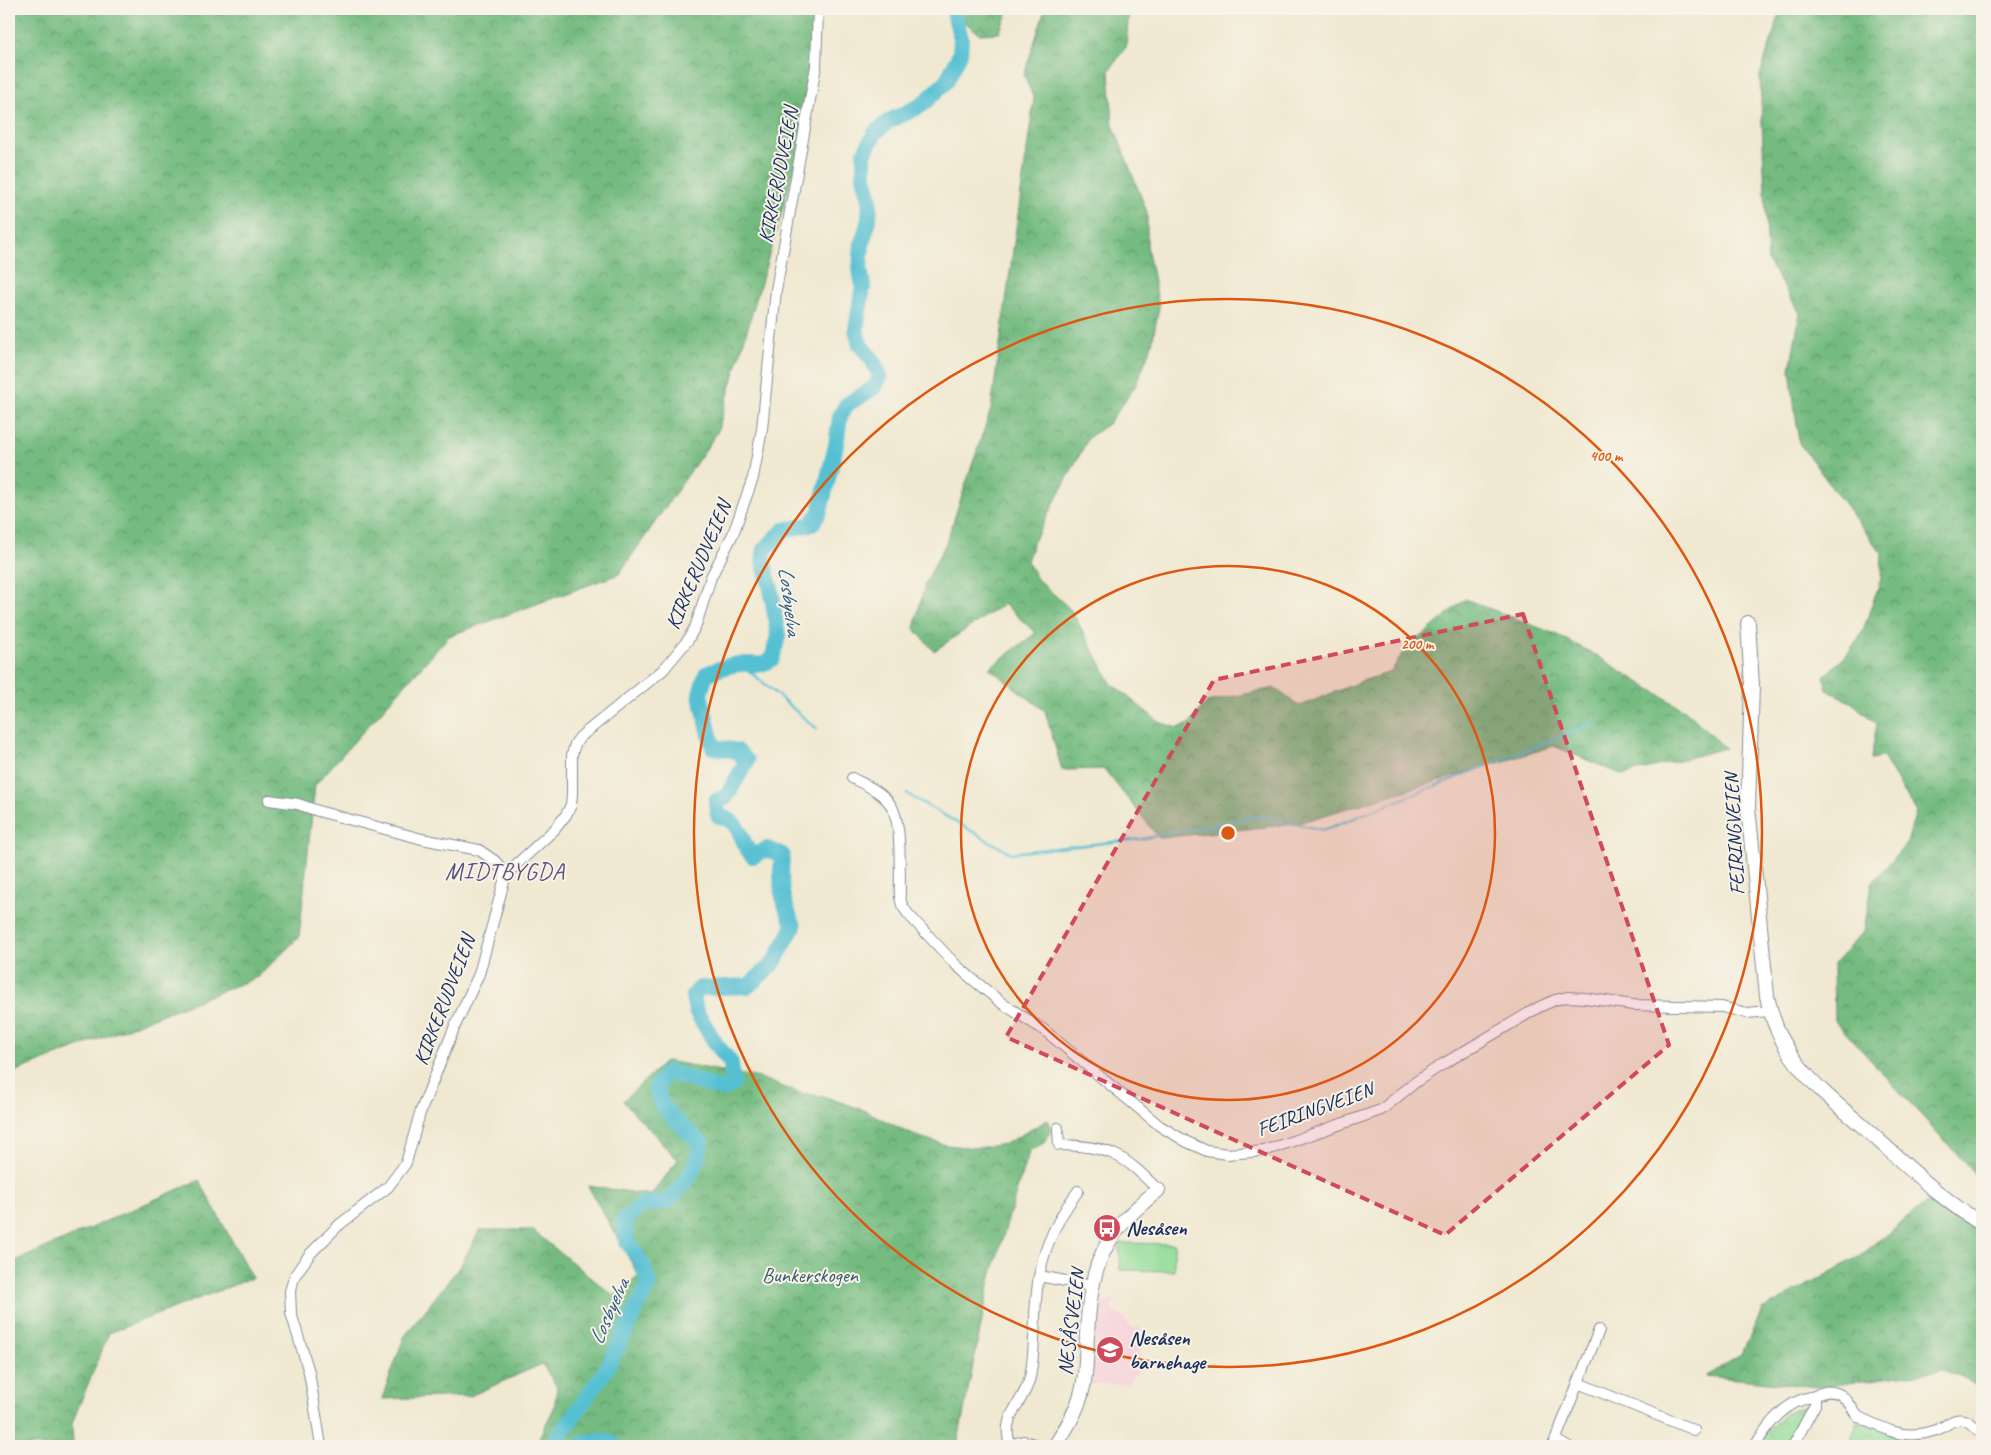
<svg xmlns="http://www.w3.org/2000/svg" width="1991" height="1455" viewBox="0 0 1991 1455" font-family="Caveat,sans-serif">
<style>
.built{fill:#f6cfd9}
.forest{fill:url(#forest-crowns);stroke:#48756f}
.park{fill:url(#park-crowns);stroke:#56857a}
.pitch{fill:#90db97;stroke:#56857a}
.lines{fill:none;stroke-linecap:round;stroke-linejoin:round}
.stream{stroke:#57c0d3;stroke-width:2.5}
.river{stroke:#57c0d3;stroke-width:16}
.street-casing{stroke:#868c97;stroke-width:12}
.secondary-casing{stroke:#868c97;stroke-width:16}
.street{stroke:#fff;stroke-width:10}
.secondary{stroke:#fff;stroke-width:14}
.marked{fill:#d1495b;fill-opacity:0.2;stroke:#d1495b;stroke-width:4;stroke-dasharray:10 6;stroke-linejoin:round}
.ring{fill:none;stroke:#de5710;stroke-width:2.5}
.labels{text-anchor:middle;stroke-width:4;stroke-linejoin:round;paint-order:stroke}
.street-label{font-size:21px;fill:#1b2f5e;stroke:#f7f3e8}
.poi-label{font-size:21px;font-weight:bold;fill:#1b2f5e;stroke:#f7f3e8;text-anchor:start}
.park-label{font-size:21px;fill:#385a6c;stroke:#f7f3e8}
.water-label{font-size:22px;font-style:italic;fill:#2d5a81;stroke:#f7f3e8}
.quarter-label{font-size:24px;letter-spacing:1px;fill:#5d537c;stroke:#f7f3e8}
.centre{fill:#de5710;stroke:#f7f3e8;stroke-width:2.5}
.ring-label{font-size:15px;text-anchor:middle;font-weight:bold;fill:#de5710;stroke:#f7f3e8;stroke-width:4;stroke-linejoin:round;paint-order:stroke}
</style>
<defs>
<pattern id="forest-crowns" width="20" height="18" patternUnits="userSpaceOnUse" patternTransform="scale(1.25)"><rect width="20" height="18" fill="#74bb80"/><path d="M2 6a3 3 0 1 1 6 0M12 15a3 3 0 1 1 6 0" fill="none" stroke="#5e986c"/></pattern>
<pattern id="park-crowns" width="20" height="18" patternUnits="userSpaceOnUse" patternTransform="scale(1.25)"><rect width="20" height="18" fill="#90db97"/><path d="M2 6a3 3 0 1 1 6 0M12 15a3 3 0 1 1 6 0" fill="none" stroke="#7cbc85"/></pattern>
</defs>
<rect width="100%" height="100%" fill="#f7f3e8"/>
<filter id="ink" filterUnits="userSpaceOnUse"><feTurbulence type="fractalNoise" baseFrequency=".02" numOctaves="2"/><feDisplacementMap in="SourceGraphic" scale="10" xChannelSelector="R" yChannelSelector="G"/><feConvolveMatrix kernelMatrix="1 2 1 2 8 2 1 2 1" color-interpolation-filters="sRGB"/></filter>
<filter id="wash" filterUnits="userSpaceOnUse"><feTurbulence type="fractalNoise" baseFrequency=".0096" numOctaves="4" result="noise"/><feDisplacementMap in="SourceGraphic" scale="20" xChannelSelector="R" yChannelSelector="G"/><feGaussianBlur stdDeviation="1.12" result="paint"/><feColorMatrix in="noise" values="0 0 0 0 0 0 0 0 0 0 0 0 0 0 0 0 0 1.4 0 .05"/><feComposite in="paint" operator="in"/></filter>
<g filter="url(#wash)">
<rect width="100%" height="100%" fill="#f0e8d0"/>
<polygon class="built" points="1109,1300 1115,1301 1111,1310 1126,1319 1125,1321 1134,1329 1139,1326 1142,1332 1139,1370 1127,1384 1092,1384 1095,1311 1100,1311 1102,1304"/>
<g class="forest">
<polygon points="9,9 815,9 805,132 717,433 619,574 449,636 315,785 299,937 258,977 9,1074"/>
<polygon points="948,9 1009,9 999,33 980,34"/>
<polygon points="1045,9 1129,9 1126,47 1109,71 1113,125 1147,212 1147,246 1159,307 1152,344 1136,385 1108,424 1089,437 1033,543 1027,561 1037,579 1071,610 1111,683 1159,722 1178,728 1189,724 1207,702 1274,688 1300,706 1362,681 1391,672 1411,639 1421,637 1465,599 1555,634 1592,653 1686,711 1725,748 1623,775 1554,746 1295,824 1159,838 1104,769 1062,770 1045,711 989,668 1036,633 1004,604 934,651 914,628 925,584 946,543 991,409 1034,99 1024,75"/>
<polygon points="1781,9 1982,9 1982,1179 1976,1175 1834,1020 1833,965 1864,931 1872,883 1907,843 1916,811 1883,757 1871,759 1877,724 1851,702 1827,690 1824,676 1845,657 1862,633 1881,579 1882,554 1799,443 1790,369 1800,313 1768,262 1760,76"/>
<polygon points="666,1061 760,1078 799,1093 826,1097 866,1111 913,1135 946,1145 978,1148 1005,1144 1048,1120 1051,1130 1044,1143 1030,1150 1026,1160 990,1280 957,1446 535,1446 554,1408 557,1387 542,1364 470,1396 382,1399 404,1337 461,1265 480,1230 532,1230 614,1296 639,1276 588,1186 651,1195 678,1160 623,1101"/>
<polygon points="199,1180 252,1278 109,1333 72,1423 73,1446 9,1446 9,1264"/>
<polygon points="1928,1201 1982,1228 1982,1387 1944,1370 1819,1387 1706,1376 1741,1355 1762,1310 1860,1256"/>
</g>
<g class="park">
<path d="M1812,1403L1791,1446H1758C1773,1421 1784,1413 1812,1403Z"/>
<polygon points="1858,1421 1899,1437 1895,1446 1848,1446"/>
</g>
<polygon class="pitch" points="1120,1243 1174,1244 1174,1271 1120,1270"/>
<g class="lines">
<g class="stream">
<polyline points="740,663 817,729"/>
<polyline points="907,794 1010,853 1141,839 1258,816 1324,830 1594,723"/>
</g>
<g class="river">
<path d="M555,1446L558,1438L606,1370L649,1284L641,1261L627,1242L624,1220L643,1204L667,1202C688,1180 695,1173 701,1143L676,1121L661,1104L656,1087L668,1072C687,1077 704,1085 723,1089L733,1084L731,1063L716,1044L696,1011L693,996L700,988L748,986L773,964L794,926C780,897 780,887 782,855L767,849L753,856C742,847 744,832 732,822C728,819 722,817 718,815L716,801L726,797L747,761L737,751L713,747L700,694L706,674C717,670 729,664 741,664C757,663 757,668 772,659L778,636L771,589L763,561L765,549L784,530L812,524L820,511L836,445L840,417L846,405L875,387L880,376L872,359L860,345L856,329L863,286L860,269L862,243L869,220L870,199L864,177V154L875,133L889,121L922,105L946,82L960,54L961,38L955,17V9"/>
<path d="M579,1446C591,1440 604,1438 615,1446"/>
</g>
</g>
</g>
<g filter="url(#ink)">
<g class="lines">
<g class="street-casing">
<g id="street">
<path d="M852,778C865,785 881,791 890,804C903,821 899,874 900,897L902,905L908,914L955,964L971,978L1003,1004L1044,1030L1160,1126L1187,1142L1207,1151L1227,1154L1264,1151L1381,1110L1417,1081L1443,1064L1539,1007L1555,1000L1567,997L1585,998L1633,1005L1722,1007L1747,1013L1770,1011"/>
<polyline points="269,800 298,804 318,811 422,839 479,850 495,861 506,874"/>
<path d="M1058,1128L1059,1145C1109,1146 1123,1154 1158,1190"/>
<polyline points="1039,1276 1092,1286"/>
<polyline points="1578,1383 1599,1330"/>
<polyline points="1555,1441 1578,1383 1694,1430"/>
<path d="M1010,1444C1000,1415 1025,1403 1030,1377C1035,1352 1034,1325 1036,1300C1039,1258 1053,1224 1078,1191"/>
<polyline points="1553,1445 1555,1441 1568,1446"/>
<polyline points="321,1446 309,1372 291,1313 290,1291 295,1275 310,1254 339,1225 388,1187 406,1163 420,1113 455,1026 479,974 506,874 555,829 566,815 571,805 572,794 572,755 575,744 580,737 663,670 688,640 696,625 711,577 733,534 753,478 762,429 776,290 816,66 818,9"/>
<polyline points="1005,1446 1024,1441 1040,1446"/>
<path d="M1755,1446C1769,1422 1786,1401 1815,1396"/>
<path d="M1793,1446L1815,1405V1396C1827,1389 1839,1390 1848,1402C1852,1407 1854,1413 1859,1417C1869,1422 1881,1427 1891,1431C1905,1436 1922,1435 1936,1430C1946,1427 1953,1417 1964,1420C1971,1421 1976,1430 1982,1433"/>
</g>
</g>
<g class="secondary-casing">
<g id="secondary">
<path d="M1748,623L1752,686L1748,807L1767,996C1772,1022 1783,1046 1800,1067C1819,1091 1844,1110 1867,1130C1904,1163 1939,1198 1982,1224"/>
<path d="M1055,1446C1066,1429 1077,1411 1082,1391C1087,1373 1086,1353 1087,1334C1091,1263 1102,1235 1158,1190"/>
</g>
</g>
<use href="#street" class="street"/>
<use href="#secondary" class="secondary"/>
</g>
</g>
<path class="marked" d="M1523,614L1669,1045L1445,1235L1006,1037L1214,680Z"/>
<g class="ring">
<circle cx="1228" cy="833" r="267"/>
<circle cx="1228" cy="833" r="534"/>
</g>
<defs>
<g id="bus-disc" transform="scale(1.4375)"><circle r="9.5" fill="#d1495b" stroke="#f7f3e8"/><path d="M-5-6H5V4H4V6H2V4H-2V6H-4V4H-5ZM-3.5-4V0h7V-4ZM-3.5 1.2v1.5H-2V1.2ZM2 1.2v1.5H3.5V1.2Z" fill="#fff"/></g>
<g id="school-disc" transform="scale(1.4375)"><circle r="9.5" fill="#d1495b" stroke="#f7f3e8"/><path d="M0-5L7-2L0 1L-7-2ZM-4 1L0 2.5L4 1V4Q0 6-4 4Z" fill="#fff"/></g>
</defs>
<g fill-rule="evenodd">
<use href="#bus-disc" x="1107" y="1228"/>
<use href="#school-disc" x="1110" y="1350"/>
</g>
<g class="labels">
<g class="street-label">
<text transform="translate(778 175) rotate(-79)" y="7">KIRKERUDVEIEN</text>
<text transform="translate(698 565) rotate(-67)" y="7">KIRKERUDVEIEN</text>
<text transform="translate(1734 834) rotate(-93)" y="7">FEIRINGVEIEN</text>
<text transform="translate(444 1000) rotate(-69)" y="7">KIRKERUDVEIEN</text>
<text transform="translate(1315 1109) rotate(-20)" y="7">FEIRINGVEIEN</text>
<text transform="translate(1071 1322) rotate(-83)" y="7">NESÅSVEIEN</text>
</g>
<g class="poi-label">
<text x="1126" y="1235">Nesåsen</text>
<text x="1129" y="1345">Nesåsen<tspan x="1129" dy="24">barnehage</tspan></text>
</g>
<g class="park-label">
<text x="810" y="1282">Bunkerskogen</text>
</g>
<g class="water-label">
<text transform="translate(791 601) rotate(83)" y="8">Losbyelva</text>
<text transform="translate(608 1311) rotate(-66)" y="8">Losbyelva</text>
</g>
<g class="quarter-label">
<text x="505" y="879">MIDTBYGDA</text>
</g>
</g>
<circle cx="1228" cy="833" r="8" class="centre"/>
<g class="ring-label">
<text x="1606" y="461">400 m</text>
<text x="1417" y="649">200 m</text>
</g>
<rect width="1991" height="1455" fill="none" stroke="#f7f3e8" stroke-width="30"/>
</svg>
